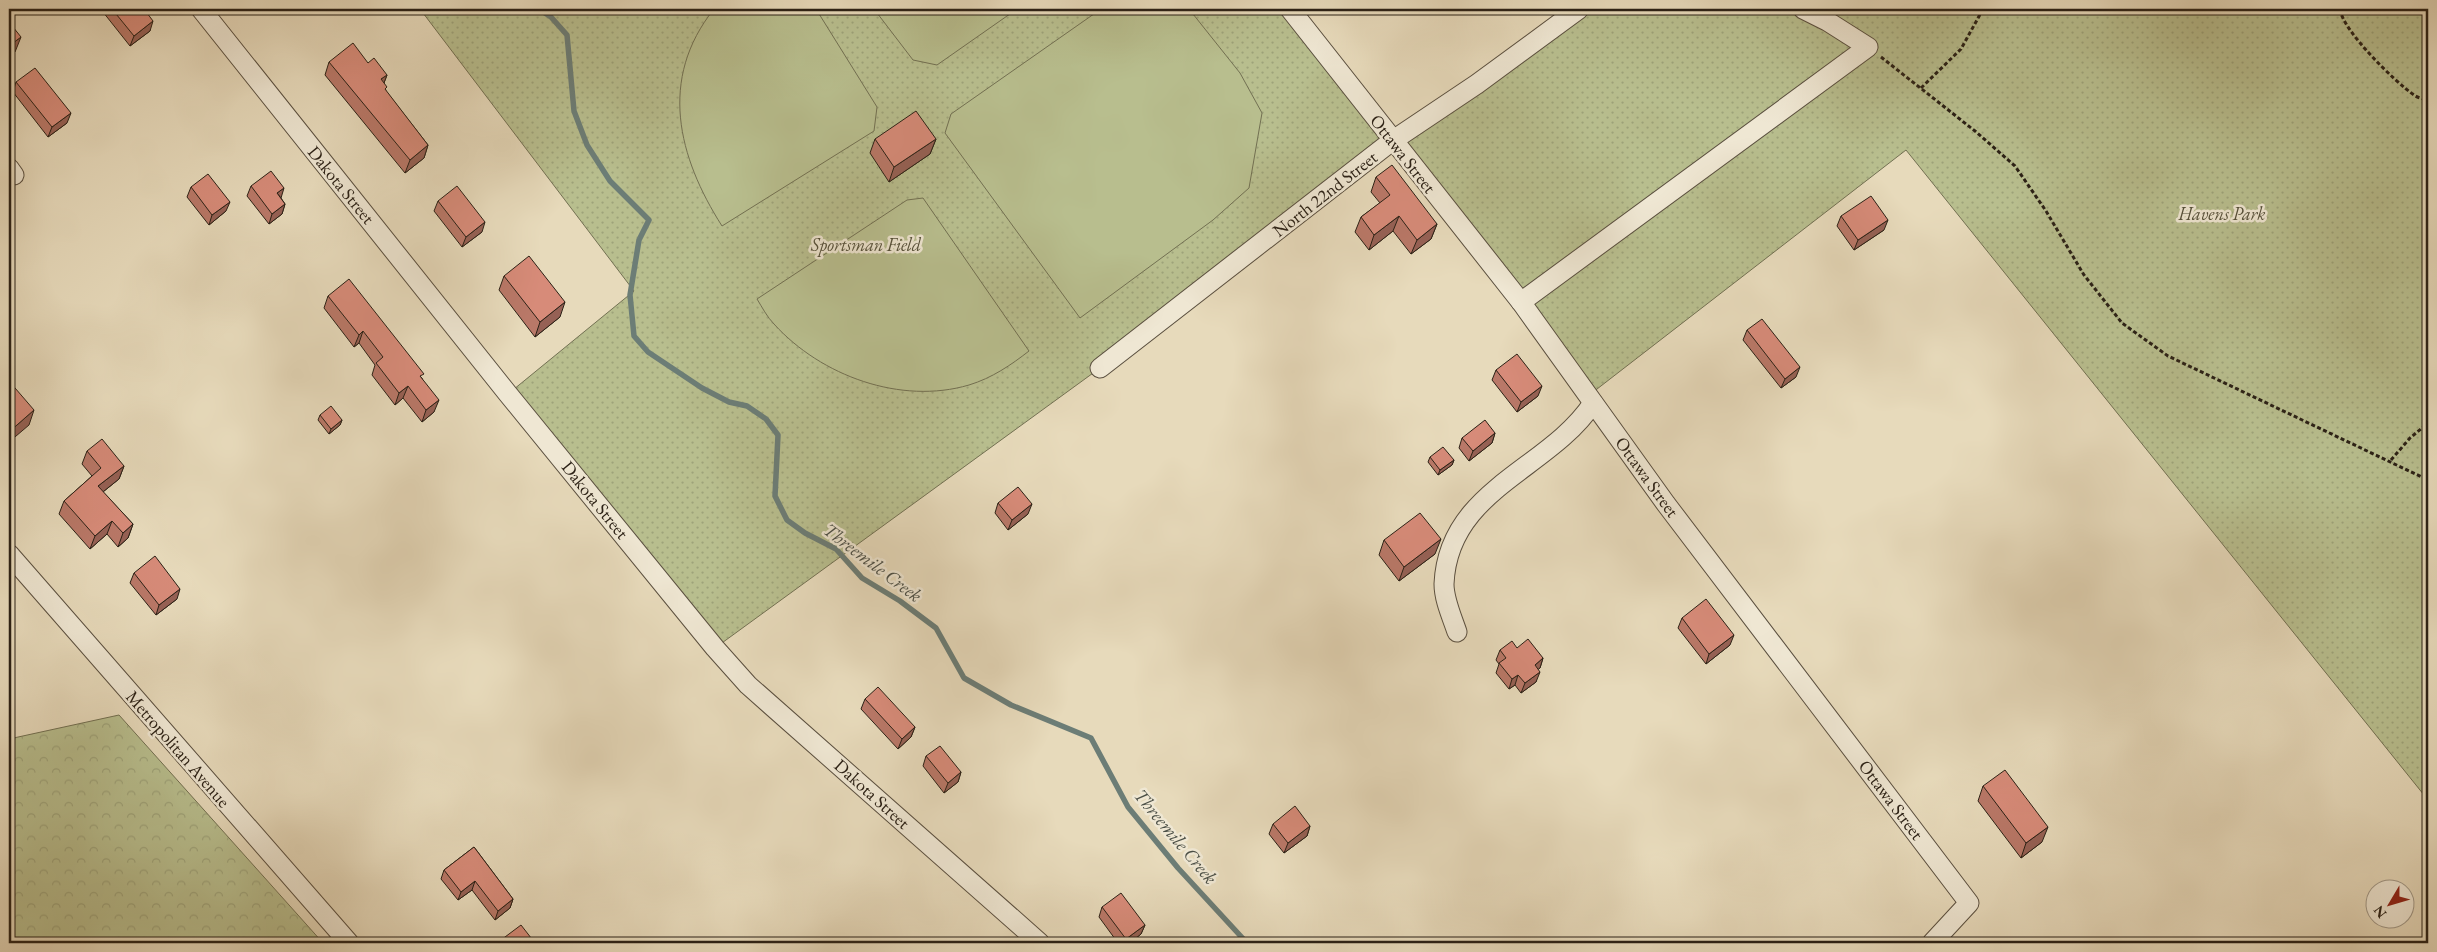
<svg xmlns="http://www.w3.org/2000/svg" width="2437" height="952" viewBox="0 0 2437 952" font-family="'EB Garamond',serif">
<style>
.green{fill:url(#green-dots);stroke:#727052}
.forest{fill:url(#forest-crowns);stroke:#727052}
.pitch{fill:#b8be8e;stroke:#727052}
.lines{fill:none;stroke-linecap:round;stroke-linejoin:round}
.stream{stroke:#6c7d76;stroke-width:5.5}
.minor-casing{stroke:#5a4f3f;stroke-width:21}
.path{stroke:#2b2116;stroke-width:3;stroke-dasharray:4 2.5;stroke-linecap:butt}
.minor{stroke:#efe7d3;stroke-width:19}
.wall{fill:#b97868;stroke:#2b2116}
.shaded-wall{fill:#966155;stroke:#2b2116}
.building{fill:#d78b79;stroke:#2b2116}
.labels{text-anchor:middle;stroke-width:5;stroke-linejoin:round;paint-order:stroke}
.street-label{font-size:18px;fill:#2b2116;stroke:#efe7d3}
.park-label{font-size:18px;font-style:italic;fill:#55503a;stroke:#efe7d3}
.water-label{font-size:19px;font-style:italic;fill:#4b4f46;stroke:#efe7d3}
</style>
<defs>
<pattern id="green-dots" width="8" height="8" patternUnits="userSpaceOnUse" patternTransform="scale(1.25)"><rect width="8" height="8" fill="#b8be8e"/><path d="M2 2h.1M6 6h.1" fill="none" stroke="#9ea37a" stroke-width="1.8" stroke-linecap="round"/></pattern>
<pattern id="forest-crowns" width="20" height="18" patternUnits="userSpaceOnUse" patternTransform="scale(1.25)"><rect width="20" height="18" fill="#b8be8e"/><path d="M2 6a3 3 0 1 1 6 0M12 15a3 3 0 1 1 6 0" fill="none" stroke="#9ea37a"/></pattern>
</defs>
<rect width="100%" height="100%" fill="#e7dabb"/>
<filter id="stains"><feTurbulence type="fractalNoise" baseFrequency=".004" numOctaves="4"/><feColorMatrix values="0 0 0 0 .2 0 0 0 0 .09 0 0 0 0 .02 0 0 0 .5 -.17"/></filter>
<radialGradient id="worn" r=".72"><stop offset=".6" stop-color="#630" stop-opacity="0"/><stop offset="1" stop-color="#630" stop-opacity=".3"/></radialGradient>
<polygon class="green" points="420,9 1290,9 1392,141 1583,9 2428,9 2428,800 1906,150 1588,396 1392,141 1100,368 715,648 508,394 634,291"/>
<polygon class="forest" points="119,715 323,943 9,943 9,739"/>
<g class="pitch">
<path d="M714,9H816L877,107L874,131L722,226C678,157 658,79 714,9Z"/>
<polygon points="874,9 1017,9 937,65 913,60"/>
<polygon points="1101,9 1189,9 1240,73 1262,113 1249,188 1213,220 1080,318 945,133 951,114"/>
<path d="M923,198L1029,351C1011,365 992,378 969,385C901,405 821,376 774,324C767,317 762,307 757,299L907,200Z"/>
</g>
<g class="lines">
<polyline class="stream" points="539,9 551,17 567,35 574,111 587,145 610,181 649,220 639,240 630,295 634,336 648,352 702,388 729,402 747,406 766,419 778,435 775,496 787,520 805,533 836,549 862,578 900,601 936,628 964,678 1011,705 1091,738 1128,807 1178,868 1247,943"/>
<g class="minor-casing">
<g id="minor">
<polyline points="201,9 508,394 715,648 748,685 1040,943"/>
<polyline points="1290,9 1521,302 1666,504 1969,903 1932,943"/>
<polyline points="9,168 14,175"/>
<polyline points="1521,302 1868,47 1827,21 1803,9"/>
<polyline points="1100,368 1392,141 1477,84 1579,9"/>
<polyline points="9,554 349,943"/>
<path d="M1457,632C1452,617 1444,600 1444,584C1448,489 1549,470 1593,403"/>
</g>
</g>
<g class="path">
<path d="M2340,9C2342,30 2395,82 2414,95C2418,98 2424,99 2428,100"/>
<polyline points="1881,57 1975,131 2015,166 2046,211 2084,275 2122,323 2168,356 2428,480"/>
<polyline points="1921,88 1961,49 1983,9"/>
<polyline points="2391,460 2410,438 2428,423"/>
</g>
<use href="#minor" class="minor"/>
</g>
<g class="wall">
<polygon points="104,9 144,9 150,31 130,46 103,12"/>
<polygon points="329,62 368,63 387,75 384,83 386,91 428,145 424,158 405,173 325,75"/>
<polygon points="16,82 67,123 48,137 13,92"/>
<polygon points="875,139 936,139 930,154 889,182 870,153"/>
<polygon points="1376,177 1437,224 1431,239 1411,254 1393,231 1369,250 1355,232 1361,217 1380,203 1371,192"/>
<polygon points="251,186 281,198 285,204 282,214 269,224 247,196"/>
<polygon points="191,187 226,211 209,225 187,197"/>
<polygon points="438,201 482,232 462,247 434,211"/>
<polygon points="1841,216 1884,230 1854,250 1837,226"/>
<polygon points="504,276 560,317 535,337 499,290"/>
<polygon points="328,296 422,378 434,412 422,422 403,398 395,405 372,375 375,365 359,343 354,347 324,308"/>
<polygon points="1747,330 1796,377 1781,388 1743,340"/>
<polygon points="1496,370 1538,396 1517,412 1492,380"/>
<polygon points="320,415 342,420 340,425 329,434 318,420"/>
<polygon points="1495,433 1492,443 1469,461 1459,448 1462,438"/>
<polygon points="87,451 124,466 119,479 103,492 133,524 128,538 118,547 107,534 90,549 59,514 64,501 92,476 82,464"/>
<polygon points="1430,457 1454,460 1452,465 1438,475 1428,462"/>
<polygon points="998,503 1028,514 1008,530 995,513"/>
<polygon points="1384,540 1435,554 1399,581 1379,555"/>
<polygon points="134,573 177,599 156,615 130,583"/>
<polygon points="1682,618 1730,645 1706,664 1678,628"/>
<polygon points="1517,648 1543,658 1540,668 1538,669 1536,682 1521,693 1515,685 1509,689 1496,673 1499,664 1496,660 1500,650"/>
<polygon points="865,699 915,727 911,737 898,749 861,709"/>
<polygon points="926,756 961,772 958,782 944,793 923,766"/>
<polygon points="1983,786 2042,842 2021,858 1978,801"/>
<polygon points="1273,824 1310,826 1307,836 1284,853 1269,834"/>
<polygon points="474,847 513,899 510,908 495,920 472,890 458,900 441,879 444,870"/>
<polygon points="1102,907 1145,925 1141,934 1130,943 1118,943 1099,917"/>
</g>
<g class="shaded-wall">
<polygon points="153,21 150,31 130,46 134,36"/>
<polygon points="21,37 15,52 9,57 9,46"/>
<polygon points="387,75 382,88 381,79"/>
<polygon points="71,113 67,123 48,137 52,127"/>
<polygon points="936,139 930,154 889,182 894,167"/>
<polygon points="428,145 424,158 405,173 410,160"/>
<polygon points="284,188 281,198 277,193"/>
<polygon points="230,202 226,211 209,225 212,215"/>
<polygon points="285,204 282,214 269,224 272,214"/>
<polygon points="1399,216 1393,231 1369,250 1374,235"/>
<polygon points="1888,220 1884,230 1854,250 1858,240"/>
<polygon points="485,222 482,232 462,247 466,237"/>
<polygon points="1437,224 1431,239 1411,254 1417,240"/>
<polygon points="565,302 560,317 535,337 540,322"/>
<polygon points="363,331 359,343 354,347 359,335"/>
<polygon points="1800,367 1796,377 1781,388 1785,379"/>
<polygon points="408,386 403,398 395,405 399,393"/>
<polygon points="1542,386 1538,396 1517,412 1521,402"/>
<polygon points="439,400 434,412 422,422 426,410"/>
<polygon points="34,410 29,425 9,442 9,432"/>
<polygon points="342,420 340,425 329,434 331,429"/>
<polygon points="1495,433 1492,443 1469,461 1473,451"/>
<polygon points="1454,460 1452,465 1438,475 1440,470"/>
<polygon points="124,466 119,479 94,499 98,486"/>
<polygon points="1032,504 1028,514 1008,530 1012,520"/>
<polygon points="112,521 107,534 90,549 95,536"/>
<polygon points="133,524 128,538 118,547 123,533"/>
<polygon points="1441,539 1435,554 1399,581 1404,567"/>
<polygon points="180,589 177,599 156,615 159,605"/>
<polygon points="1734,635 1730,645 1706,664 1709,654"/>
<polygon points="1543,658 1540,668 1531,675 1535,665"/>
<polygon points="1540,672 1536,682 1521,693 1525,683"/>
<polygon points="1518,675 1515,685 1509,689 1512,679"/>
<polygon points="915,727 911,737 898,749 902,739"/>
<polygon points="961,772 958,782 944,793 948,783"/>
<polygon points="1310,826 1307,836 1284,853 1288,843"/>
<polygon points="2048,827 2042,842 2021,858 2026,843"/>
<polygon points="475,881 472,890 458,900 461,892"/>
<polygon points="513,899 510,908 495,920 498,911"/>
<polygon points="1145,925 1141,934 1130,943 1124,943 1126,939"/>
</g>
<g class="building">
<polygon points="112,9 144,9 153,21 134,36"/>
<polygon points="9,22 21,37 9,46"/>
<polygon points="353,43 368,63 374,58 387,75 381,79 387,87 385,89 428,145 410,160 329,62"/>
<polygon points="35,68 71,113 52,127 16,82"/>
<polygon points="916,111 936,139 894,167 875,139"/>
<polygon points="1392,165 1437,224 1417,240 1399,216 1374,235 1361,217 1390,195 1376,177"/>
<polygon points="271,171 284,188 277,193 285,204 272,214 251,186"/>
<polygon points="208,174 230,202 212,215 191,187"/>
<polygon points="457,186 485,222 466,237 438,201"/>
<polygon points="1871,196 1888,220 1858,240 1841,216"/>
<polygon points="529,256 565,302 540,322 504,276"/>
<polygon points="349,279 424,374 420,376 439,400 426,410 408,386 399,393 376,363 383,357 363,331 359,335 328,296"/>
<polygon points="1762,319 1800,367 1785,379 1747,330"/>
<polygon points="1517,354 1542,386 1521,402 1496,370"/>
<polygon points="9,381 34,410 9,432"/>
<polygon points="331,406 342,420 331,429 320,415"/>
<polygon points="1485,420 1495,433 1473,451 1462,438"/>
<polygon points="102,439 124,466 98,486 133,524 123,533 112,521 95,536 64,501 101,468 87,451"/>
<polygon points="1443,447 1454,460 1440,470 1430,457"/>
<polygon points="1018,487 1032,504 1012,520 998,503"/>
<polygon points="1420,513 1441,539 1404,567 1384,540"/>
<polygon points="155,556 180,589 159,605 134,573"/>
<polygon points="1706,599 1734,635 1709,654 1682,618"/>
<polygon points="1528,639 1543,658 1535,665 1540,672 1525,683 1518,675 1512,679 1499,663 1506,658 1500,650 1512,641 1517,648"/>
<polygon points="878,687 915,727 902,739 865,699"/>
<polygon points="940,746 961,772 948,783 926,756"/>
<polygon points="2005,770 2048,827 2026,843 1983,786"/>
<polygon points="1295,806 1310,826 1288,843 1273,824"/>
<polygon points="474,847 513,899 498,911 475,881 461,892 444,870"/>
<polygon points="1121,893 1145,925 1126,939 1102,907"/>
<polygon points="521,925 535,943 503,943 501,940"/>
</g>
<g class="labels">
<g class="street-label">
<text transform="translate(1403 154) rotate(52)" y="6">Ottawa Street</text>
<text transform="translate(341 185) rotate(51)" y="6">Dakota Street</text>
<text transform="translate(1325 194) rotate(-38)" y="6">North 22nd Street</text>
<text transform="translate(1647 477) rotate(54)" y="6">Ottawa Street</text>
<text transform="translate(595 500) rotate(51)" y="6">Dakota Street</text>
<text transform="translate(178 749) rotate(49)" y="6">Metropolitan Avenue</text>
<text transform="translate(872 794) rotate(42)" y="6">Dakota Street</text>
<text transform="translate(1891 800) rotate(53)" y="6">Ottawa Street</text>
</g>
<g class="park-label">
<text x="2222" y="220">Havens Park</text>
<text x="866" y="251">Sportsman Field</text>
</g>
<g class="water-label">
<text transform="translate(873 562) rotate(37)" y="7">Threemile Creek</text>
<text transform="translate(1176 836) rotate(50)" y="7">Threemile Creek</text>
</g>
</g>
<rect width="2437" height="952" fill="none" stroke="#e7dabb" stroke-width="30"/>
<rect x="10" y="10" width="2417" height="932" fill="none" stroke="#2b2116" stroke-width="2.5"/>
<rect x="15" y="15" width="2407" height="922" fill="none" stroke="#2b2116"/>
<g transform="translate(2390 904) rotate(232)"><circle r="24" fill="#efe7d3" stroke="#a19887"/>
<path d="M0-4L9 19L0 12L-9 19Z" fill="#8f2418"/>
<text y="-8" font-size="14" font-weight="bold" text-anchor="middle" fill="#2b2116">N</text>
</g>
<rect width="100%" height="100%" filter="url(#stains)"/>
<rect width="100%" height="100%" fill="url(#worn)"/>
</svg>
